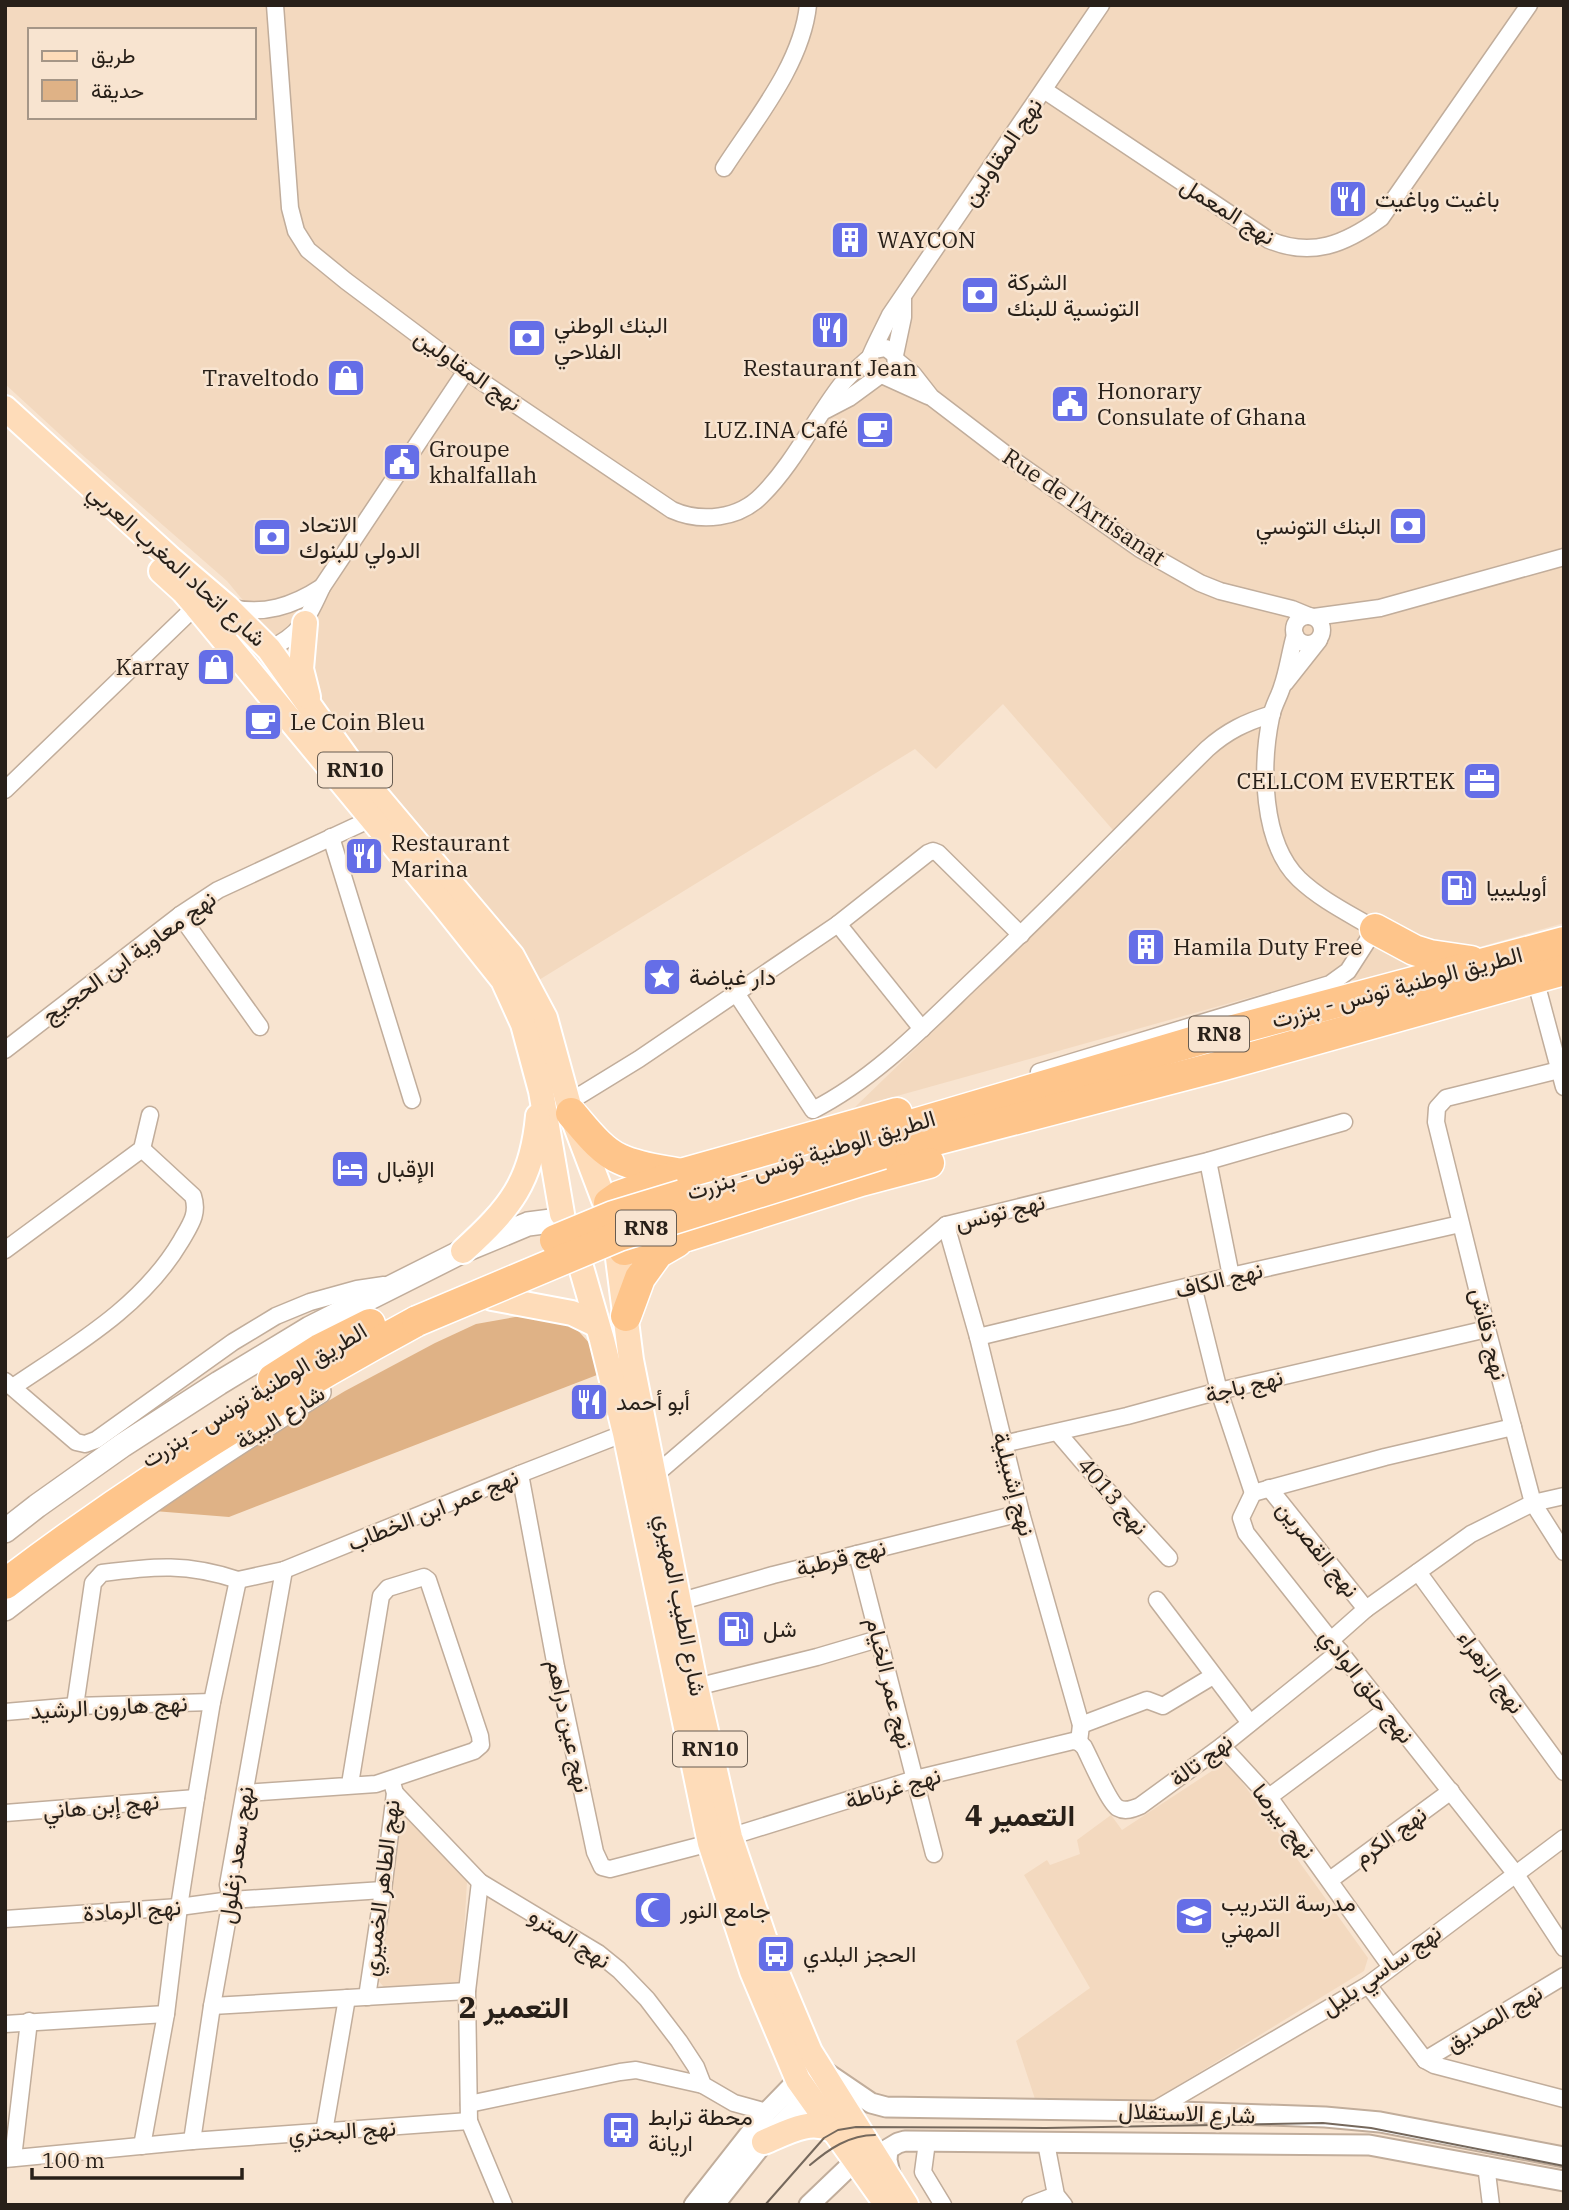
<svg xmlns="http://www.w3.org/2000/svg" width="1569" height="2210" viewBox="0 0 1569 2210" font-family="'IBM Plex Serif',Vazirmatn,serif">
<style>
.built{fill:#f3d9bf;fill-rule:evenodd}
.green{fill:#dfb286}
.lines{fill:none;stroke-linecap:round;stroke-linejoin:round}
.minor-casing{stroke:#c1ad9b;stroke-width:19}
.tertiary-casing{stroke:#c1ad9b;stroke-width:23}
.secondary-casing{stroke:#c1ad9b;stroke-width:26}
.primary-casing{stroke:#fff;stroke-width:28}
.motorway-casing{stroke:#fff;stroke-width:33}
.minor{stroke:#fff;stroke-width:16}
.tertiary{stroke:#fff;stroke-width:19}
.secondary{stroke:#fff;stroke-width:23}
.primary{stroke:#fedcb9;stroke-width:24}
.motorway{stroke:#fec58b;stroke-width:30}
.tram{stroke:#75685c;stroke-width:2}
.motorway-bridge-casing{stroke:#fff;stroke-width:33;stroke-linecap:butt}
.motorway-bridge{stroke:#fec58b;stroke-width:30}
.labels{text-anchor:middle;stroke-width:5;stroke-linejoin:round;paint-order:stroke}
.shield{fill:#f8e4d0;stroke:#665b50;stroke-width:2}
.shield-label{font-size:21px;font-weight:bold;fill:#282019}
.street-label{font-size:23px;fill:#282019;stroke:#f8e4d0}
.poi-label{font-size:23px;fill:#282019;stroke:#f8e4d0;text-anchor:start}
.district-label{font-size:30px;font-weight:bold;fill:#282019;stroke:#f8e4d0}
</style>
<rect width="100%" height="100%" fill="#f8e4d0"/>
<g class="built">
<path d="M5,5H1564V923L1359,981L1327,976L854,1108L1126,845L1003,704L936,769L915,749L534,983L321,710L280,645L227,581L79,452L5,384ZM30,30H254V117H30Z"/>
<polygon points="1227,1761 1368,1958 1364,1971 1151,2102 1035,2099 1016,2041 1090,1988 1024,1875 1047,1860 1050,1865 1080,1854 1077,1840 1111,1815 1122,1830"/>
<polygon points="401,1810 467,1881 461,1986 387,1991 378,1980 375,1970"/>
</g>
<polygon class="green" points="526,1315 572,1324 591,1345 597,1375 229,1517 154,1511 263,1440 345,1391 435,1343 476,1324"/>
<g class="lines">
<g class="minor-casing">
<g id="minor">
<path d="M275,5L290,208L296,231L308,250L346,281L466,371L672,510C701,523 739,519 762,495C794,463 814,420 841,385C849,375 859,367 868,359"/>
<path d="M1044,90L1269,240C1312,258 1345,244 1381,218L1529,5"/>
<path d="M724,168C755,120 802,64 808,5"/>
<path d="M875,350L886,348L895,355L896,366C890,379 868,380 868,362C868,358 887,322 890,315L1101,5"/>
<polyline points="895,355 903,317 903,298"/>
<polyline points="896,360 913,374 931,397 1016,462 1140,549 1200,583 1220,591 1292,609 1309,616"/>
<polyline points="884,376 928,396"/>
<polyline points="826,410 849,398 879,376"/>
<path d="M228,607C263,616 293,606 322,587"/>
<circle cx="1308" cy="630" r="14"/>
<polyline points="1314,617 1380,608 1564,557"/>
<path d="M269,649C302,634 308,617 322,587L466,371"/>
<polyline points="1285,683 1319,640"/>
<polyline points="5,790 196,606"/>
<polyline points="331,837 412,1100"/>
<polyline points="180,915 260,1027"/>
<polyline points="838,924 922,1029"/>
<polyline points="1537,986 1564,1087"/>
<path d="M736,993L813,1110C874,1079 924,1027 973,980C1053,905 1129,826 1207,749C1227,731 1246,722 1272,714"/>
<polyline points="5,1050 180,915 218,890 371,819"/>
<polyline points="1559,1070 1446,1098 1437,1108 1436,1122 1487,1329 1533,1503 1564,1552"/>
<path d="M1039,1072L1330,984L1348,971L1375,929C1350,914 1321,900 1299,879C1261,842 1261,765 1271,717C1273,706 1279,697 1282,687C1288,670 1290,652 1295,635"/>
<polyline points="569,1102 639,1059 838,924 928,853 933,851 938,853 1021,935"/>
<polyline points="1208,1161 1231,1276"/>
<polyline points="946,1225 978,1337 1021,1513 1081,1725 1079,1742"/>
<polyline points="5,1250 142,1149 150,1115"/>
<polyline points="1193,1286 1219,1391 1253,1493"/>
<polyline points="978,1337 1231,1276 1460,1224"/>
<polyline points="5,1381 76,1442 85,1444 96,1440 233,1342 276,1316 310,1302 357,1289 384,1285"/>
<path d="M13,1387C75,1345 142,1307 181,1241C190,1225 199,1214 193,1196L142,1149"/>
<polyline points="1058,1433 1105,1488 1169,1558"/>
<polyline points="1003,1444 1127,1416 1219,1391 1487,1329"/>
<polyline points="520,1474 556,1667 595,1852 602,1867 610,1869 710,1843 915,1779 1073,1741 1079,1742"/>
<polyline points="655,1475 946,1225 1208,1161 1344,1122"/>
<polyline points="1269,1488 1366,1609"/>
<polyline points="1253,1493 1241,1518 1246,1533 1515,1873 1564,1948"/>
<polyline points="1253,1493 1385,1457 1513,1427"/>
<polyline points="857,1554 934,1854"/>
<polyline points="1418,1572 1564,1772"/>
<polyline points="238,1580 284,1570 520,1474 625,1433"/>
<polyline points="1157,1600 1250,1723"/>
<polyline points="671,1604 773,1575 1021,1513"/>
<polyline points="1331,1640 1366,1609 1471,1534 1533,1503 1564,1496"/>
<polyline points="696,1687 817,1657 878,1639"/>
<path d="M75,1706L93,1583L102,1573C155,1566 187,1563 238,1580"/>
<polyline points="5,1712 75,1706 212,1702"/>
<polyline points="1081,1725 1147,1700 1163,1706 1213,1676"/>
<path d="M1079,1742L1084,1747C1090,1758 1109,1803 1118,1808C1125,1812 1133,1809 1140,1806L1222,1746L1340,1651"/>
<polyline points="1222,1746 1269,1797 1391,1967"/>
<polyline points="245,1793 376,1784 474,1751 481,1745 480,1736 428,1580 424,1577 388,1588 381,1596 350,1784"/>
<polyline points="395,1793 480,1882 598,1953 619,1970 647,1999 679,2041 696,2067 703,2085 734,2103 767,2112"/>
<polyline points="1269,1797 1386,1710"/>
<polyline points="5,1813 196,1798"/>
<polyline points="1330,1880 1451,1791"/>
<polyline points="480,1882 467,1991 469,2121 504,2205"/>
<polyline points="5,1919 179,1907 231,1900 383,1890"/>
<polyline points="1368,1985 1425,2060 1434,2065 1564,2099"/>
<polyline points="367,1997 383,1890 395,1793 393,1786"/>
<polyline points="212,2006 467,1991"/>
<polyline points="5,2024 166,2014"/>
<polyline points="1425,2060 1564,1976"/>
<polyline points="469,2104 620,2072 636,2070 703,2085"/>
<polyline points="1153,2111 1368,1985 1564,1838"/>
<polyline points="324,2132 347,1998"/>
<polyline points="192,2141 212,2006 231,1900 228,1885 284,1570"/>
<polyline points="927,2142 923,2172 943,2205"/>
<polyline points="1046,2143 1056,2195 1064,2205"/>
<polyline points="142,2146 166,2014 179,1907 196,1798 212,1702 238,1580"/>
<polyline points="13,2158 29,2021"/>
<polyline points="5,2159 192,2141 469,2121"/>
<polyline points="1486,2165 1491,2205"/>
<polyline points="1030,2205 1056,2195"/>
</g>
</g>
<g class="tertiary-casing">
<g id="tertiary">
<polyline points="891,2178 887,2160 888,2149 898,2143 905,2141 1369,2145 1564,2181"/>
<polyline points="694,2205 767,2112 798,2080 818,2067 871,2103 886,2107 1153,2111 1325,2117 1380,2122 1564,2157"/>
<polyline points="714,2205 764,2142 808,2096 819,2089"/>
<polyline points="809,2205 855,2161"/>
</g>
</g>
<g class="secondary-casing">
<g id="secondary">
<polyline points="5,1531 37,1506 123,1445 219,1383 310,1328 463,1251 528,1224 559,1220"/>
<path d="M5,1609C106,1530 210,1459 319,1392"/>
</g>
</g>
<g class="primary-casing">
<g id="primary">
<polyline points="5,408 172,560 227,607 269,649 356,771 512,956 545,1018 571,1113 604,1200"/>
<polyline points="161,571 183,591 196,606 444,906 503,980 523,1024 541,1091 562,1214"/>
<polyline points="305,623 301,669 308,697"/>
<path d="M463,1251C510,1208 532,1182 538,1116"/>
<polyline points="618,1258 631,1360 694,1678 730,1837 773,1964 810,2052 906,2205"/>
<polyline points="581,1267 602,1340 625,1433 710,1843 752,1971 798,2080 887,2205"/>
<polyline points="492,1298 572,1313 597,1325"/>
<path d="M764,2142C786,2133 810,2118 832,2130"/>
</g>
</g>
<g class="motorway-casing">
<g id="motorway">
<polyline points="1375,929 1414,950 1430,955 1471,961"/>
<path d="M571,1113C585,1129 601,1151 620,1159C639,1168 661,1170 681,1174"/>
<polyline points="877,1135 1226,1032 1564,942"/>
<polyline points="882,1154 1224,1065 1564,970"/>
<polyline points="609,1203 619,1196 681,1174 897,1113"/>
<polyline points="624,1250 687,1236 861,1181 929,1163"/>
<polyline points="626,1316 640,1278 658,1253 677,1242"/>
<polyline points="273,1379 320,1349 370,1324"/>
<path d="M5,1584C135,1485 273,1399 417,1321"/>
</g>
</g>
<use href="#minor" class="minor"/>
<use href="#tertiary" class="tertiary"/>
<use href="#secondary" class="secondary"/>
<use href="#primary" class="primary"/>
<use href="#motorway" class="motorway"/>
<g class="tram">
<path d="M810,2165C829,2149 849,2135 875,2135"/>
<polyline points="765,2205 824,2138 838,2130 856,2127 1045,2128 1323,2123 1371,2128 1564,2166"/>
</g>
<g class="motorway-bridge-casing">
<g id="motorway-bridge">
<polyline points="555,1240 613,1216 682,1195"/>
<polyline points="417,1321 619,1236 882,1154"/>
</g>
</g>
<use href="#motorway-bridge" class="motorway-bridge"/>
</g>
<defs>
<g id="restaurant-square" transform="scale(2.0125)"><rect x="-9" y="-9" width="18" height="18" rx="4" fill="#656ee7" stroke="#f8e4d0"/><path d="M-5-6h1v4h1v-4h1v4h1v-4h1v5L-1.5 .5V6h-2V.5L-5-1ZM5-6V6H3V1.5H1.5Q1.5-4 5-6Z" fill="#fff"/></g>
<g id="building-square" transform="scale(2.0125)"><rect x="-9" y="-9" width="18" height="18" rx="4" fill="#656ee7" stroke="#f8e4d0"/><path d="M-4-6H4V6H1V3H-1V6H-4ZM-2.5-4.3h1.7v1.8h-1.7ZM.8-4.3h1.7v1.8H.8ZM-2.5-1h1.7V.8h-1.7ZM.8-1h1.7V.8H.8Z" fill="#fff"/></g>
<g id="bank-square" transform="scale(2.0125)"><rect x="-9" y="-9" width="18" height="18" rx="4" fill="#656ee7" stroke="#f8e4d0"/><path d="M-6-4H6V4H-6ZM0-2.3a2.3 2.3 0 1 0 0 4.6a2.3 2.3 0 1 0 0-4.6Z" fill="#fff"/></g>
<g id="shop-square" transform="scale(2.0125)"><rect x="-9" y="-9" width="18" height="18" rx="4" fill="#656ee7" stroke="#f8e4d0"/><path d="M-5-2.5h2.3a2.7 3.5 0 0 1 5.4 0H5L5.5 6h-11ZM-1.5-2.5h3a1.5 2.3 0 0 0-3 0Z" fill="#fff"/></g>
<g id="civic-square" transform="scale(2.0125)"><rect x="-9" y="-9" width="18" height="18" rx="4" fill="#656ee7" stroke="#f8e4d0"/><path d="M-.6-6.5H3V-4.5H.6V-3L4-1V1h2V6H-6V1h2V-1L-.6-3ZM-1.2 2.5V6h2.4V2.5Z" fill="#fff"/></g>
<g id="cafe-square" transform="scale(2.0125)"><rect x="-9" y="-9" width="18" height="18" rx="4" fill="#656ee7" stroke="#f8e4d0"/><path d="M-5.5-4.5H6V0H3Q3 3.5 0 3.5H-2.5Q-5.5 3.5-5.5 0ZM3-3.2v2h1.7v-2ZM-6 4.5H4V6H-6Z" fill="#fff"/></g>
<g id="office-square" transform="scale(2.0125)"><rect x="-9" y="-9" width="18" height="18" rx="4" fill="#656ee7" stroke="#f8e4d0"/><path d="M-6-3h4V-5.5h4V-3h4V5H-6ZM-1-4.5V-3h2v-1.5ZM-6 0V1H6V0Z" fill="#fff"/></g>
<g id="fuel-square" transform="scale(2.0125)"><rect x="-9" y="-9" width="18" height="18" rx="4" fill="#656ee7" stroke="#f8e4d0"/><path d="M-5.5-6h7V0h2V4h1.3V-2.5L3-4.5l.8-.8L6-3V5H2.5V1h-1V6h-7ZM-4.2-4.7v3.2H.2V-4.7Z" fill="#fff"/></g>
<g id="sight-square" transform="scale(2.0125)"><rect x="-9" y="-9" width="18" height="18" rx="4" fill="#656ee7" stroke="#f8e4d0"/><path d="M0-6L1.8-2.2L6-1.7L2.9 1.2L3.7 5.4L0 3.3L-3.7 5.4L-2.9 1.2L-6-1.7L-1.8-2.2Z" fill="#fff"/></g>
<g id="hotel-square" transform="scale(2.0125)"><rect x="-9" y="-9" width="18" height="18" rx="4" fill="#656ee7" stroke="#f8e4d0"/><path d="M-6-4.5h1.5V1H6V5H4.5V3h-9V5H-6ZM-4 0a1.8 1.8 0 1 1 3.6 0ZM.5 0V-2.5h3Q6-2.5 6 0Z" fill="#fff"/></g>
<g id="mosque-square" transform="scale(2.0125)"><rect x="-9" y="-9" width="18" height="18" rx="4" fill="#656ee7" stroke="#f8e4d0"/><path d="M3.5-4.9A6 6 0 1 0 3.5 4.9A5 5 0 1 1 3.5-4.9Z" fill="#fff"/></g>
<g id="school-square" transform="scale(2.0125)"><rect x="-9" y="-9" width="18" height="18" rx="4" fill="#656ee7" stroke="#f8e4d0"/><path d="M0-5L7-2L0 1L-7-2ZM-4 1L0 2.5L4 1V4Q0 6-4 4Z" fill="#fff"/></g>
<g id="bus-square" transform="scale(2.0125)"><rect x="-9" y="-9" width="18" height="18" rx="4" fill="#656ee7" stroke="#f8e4d0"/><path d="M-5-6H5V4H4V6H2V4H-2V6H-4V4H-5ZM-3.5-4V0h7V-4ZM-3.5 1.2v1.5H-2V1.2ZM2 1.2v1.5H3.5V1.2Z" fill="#fff"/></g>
</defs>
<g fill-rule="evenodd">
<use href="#restaurant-square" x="1348" y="199"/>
<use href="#building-square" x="850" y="240"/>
<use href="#bank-square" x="980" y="295"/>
<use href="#restaurant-square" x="830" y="330"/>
<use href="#bank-square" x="527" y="338"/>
<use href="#shop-square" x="346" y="378"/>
<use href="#civic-square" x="1070" y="404"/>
<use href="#cafe-square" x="875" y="430"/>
<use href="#civic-square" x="402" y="462"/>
<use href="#bank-square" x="1408" y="526"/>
<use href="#bank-square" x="272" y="537"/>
<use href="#shop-square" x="216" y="667"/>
<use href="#cafe-square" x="263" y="722"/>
<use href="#office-square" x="1482" y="781"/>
<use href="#restaurant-square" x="364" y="856"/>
<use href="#fuel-square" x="1459" y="888"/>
<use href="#building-square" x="1146" y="947"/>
<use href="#sight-square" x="662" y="977"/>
<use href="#hotel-square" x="350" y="1169"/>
<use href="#restaurant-square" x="589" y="1402"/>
<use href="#fuel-square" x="736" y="1629"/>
<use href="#mosque-square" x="653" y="1910"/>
<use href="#school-square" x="1194" y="1916"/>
<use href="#bus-square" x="776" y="1954"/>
<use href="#bus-square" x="621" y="2130"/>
</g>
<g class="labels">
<g class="shield">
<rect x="318" y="752.5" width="74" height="35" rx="5"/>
<rect x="1189" y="1016.5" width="60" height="35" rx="5"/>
<rect x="616" y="1210.5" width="60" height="35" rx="5"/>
<rect x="673" y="1731.5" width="74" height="35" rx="5"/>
</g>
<g class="shield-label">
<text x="355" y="777">RN10</text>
<text x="1219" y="1041">RN8</text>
<text x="646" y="1235">RN8</text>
<text x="710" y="1756">RN10</text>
</g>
<g class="street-label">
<text transform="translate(1002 152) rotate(-56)" y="8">نهج المقاولين</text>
<text transform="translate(1228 211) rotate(32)" y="8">نهج المعمل</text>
<text transform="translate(468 370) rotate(35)" y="8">نهج المقاولين</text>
<text transform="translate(1084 507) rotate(34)" y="8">Rue de l'Artisanat</text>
<text transform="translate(177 565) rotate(42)" y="8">شارع اتحاد المغرب العربي</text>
<text transform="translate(129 957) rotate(-36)" y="8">نهج معاوية ابن الحجيج</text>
<text transform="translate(1397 987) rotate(-15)" y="8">الطريق الوطنية تونس - بنزرت</text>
<text transform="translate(811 1155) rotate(-17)" y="8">الطريق الوطنية تونس - بنزرت</text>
<text transform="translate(1000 1212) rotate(-14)" y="8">نهج تونس</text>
<text transform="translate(1219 1280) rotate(-14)" y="8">نهج الكاف</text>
<text transform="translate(1489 1334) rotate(76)" y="8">نهج دقاش</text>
<text transform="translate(1244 1386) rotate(-14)" y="8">نهج باجة</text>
<text transform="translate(254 1395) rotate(-31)" y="8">الطريق الوطنية تونس - بنزرت</text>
<text transform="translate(280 1417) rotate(-32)" y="8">شارع البيئة</text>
<text transform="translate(1014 1484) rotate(75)" y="8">نهج إشبيلية</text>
<text transform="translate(1113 1496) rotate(49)" y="8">نهج 4013</text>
<text transform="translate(433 1510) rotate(-22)" y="8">نهج عمر ابن الخطاب</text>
<text transform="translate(1318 1549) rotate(51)" y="8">نهج القصرين</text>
<text transform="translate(841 1558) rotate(-14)" y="8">نهج قرطبة</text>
<text transform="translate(681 1605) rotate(79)" y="8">شارع الطيب المهيري</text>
<text transform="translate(1491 1672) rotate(54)" y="8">نهج الزهراء</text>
<text transform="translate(890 1683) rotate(76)" y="8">نهج عمر الخيام</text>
<text transform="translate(1367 1686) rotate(52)" y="8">نهج حلق الوادي</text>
<text transform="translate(109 1707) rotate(-3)" y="8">نهج هارون الرشيد</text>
<text transform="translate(569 1726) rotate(78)" y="8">نهج عين دراهم</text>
<text transform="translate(1201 1760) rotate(-37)" y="8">نهج تالة</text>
<text transform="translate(893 1788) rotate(-16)" y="8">نهج غرناطة</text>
<text transform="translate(101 1806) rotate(-5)" y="8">نهج إبن هاني</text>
<text transform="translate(1284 1821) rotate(52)" y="8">نهج بيرصا</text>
<text transform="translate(1390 1836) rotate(-36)" y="8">نهج الكرم</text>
<text transform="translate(236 1855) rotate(-82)" y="8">نهج سعد زغلول</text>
<text transform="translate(381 1888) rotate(-83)" y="8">نهج الطاهر الخميري</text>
<text transform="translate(132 1910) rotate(-4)" y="8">نهج الرمادة</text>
<text transform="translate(570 1938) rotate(33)" y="8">نهج المترو</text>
<text transform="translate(1381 1970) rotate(-35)" y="8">نهج ساسي بليل</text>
<text transform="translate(1494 2018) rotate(-31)" y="8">نهج الصديق</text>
<text transform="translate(1187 2113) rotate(2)" y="8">شارع الاستقلال</text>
<text transform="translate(342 2131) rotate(-4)" y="8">نهج البحتري</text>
</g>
<g class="poi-label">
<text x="1375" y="207">باغيت وباغيت</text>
<text x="877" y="248">WAYCON</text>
<text x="1007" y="290">الشركة<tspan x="1007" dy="26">التونسية للبنك</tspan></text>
<text x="554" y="333">البنك الوطني<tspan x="554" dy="26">الفلاحي</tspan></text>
<text x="830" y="376" text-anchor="middle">Restaurant Jean</text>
<text x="319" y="386" text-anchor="end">Traveltodo</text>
<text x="1097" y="399">Honorary<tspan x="1097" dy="26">Consulate of Ghana</tspan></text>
<text x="848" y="438" text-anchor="end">LUZ.INA Café</text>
<text x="429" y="457">Groupe<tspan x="429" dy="26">khalfallah</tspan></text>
<text x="299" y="532">الاتحاد<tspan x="299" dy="26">الدولي للبنوك</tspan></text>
<text x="1381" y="534" text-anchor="end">البنك التونسي</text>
<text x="189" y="675" text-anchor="end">Karray</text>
<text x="290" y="730">Le Coin Bleu</text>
<text x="1455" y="789" text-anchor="end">CELLCOM EVERTEK</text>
<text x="391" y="851">Restaurant<tspan x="391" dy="26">Marina</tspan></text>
<text x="1486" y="896">أويليبيا</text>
<text x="1173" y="955">Hamila Duty Free</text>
<text x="689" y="985">دار غياضة</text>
<text x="377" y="1177">الإقبال</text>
<text x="616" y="1410">أبو أحمد</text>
<text x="763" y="1637">شل</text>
<text x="1221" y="1911">مدرسة التدريب<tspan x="1221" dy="26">المهني</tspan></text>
<text x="680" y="1918">جامع النور</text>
<text x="803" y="1962">الحجز البلدي</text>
<text x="648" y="2125">محطة ترابط<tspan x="648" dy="26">اريانة</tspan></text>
</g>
<g class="district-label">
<text x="1020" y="1826">التعمير 4</text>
<text x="514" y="2018">التعمير 2</text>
</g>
</g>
<rect width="1569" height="2210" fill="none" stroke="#282019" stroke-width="14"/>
<rect x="28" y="28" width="228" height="91" fill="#f8e4d0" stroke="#a59687" stroke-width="2"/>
<rect x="42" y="51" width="35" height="10" fill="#fedcb9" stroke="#a59687" stroke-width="2"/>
<text x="91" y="63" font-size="21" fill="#282019">طريق</text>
<rect x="42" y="80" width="35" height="21" fill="#dfb286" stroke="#a59687" stroke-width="2"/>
<text x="91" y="98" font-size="21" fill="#282019">حديقة</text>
<path d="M32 2168v10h210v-10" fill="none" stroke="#282019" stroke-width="3.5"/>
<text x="42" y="2168" font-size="21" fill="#282019" stroke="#f8e4d0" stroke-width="5" paint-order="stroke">100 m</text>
</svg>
